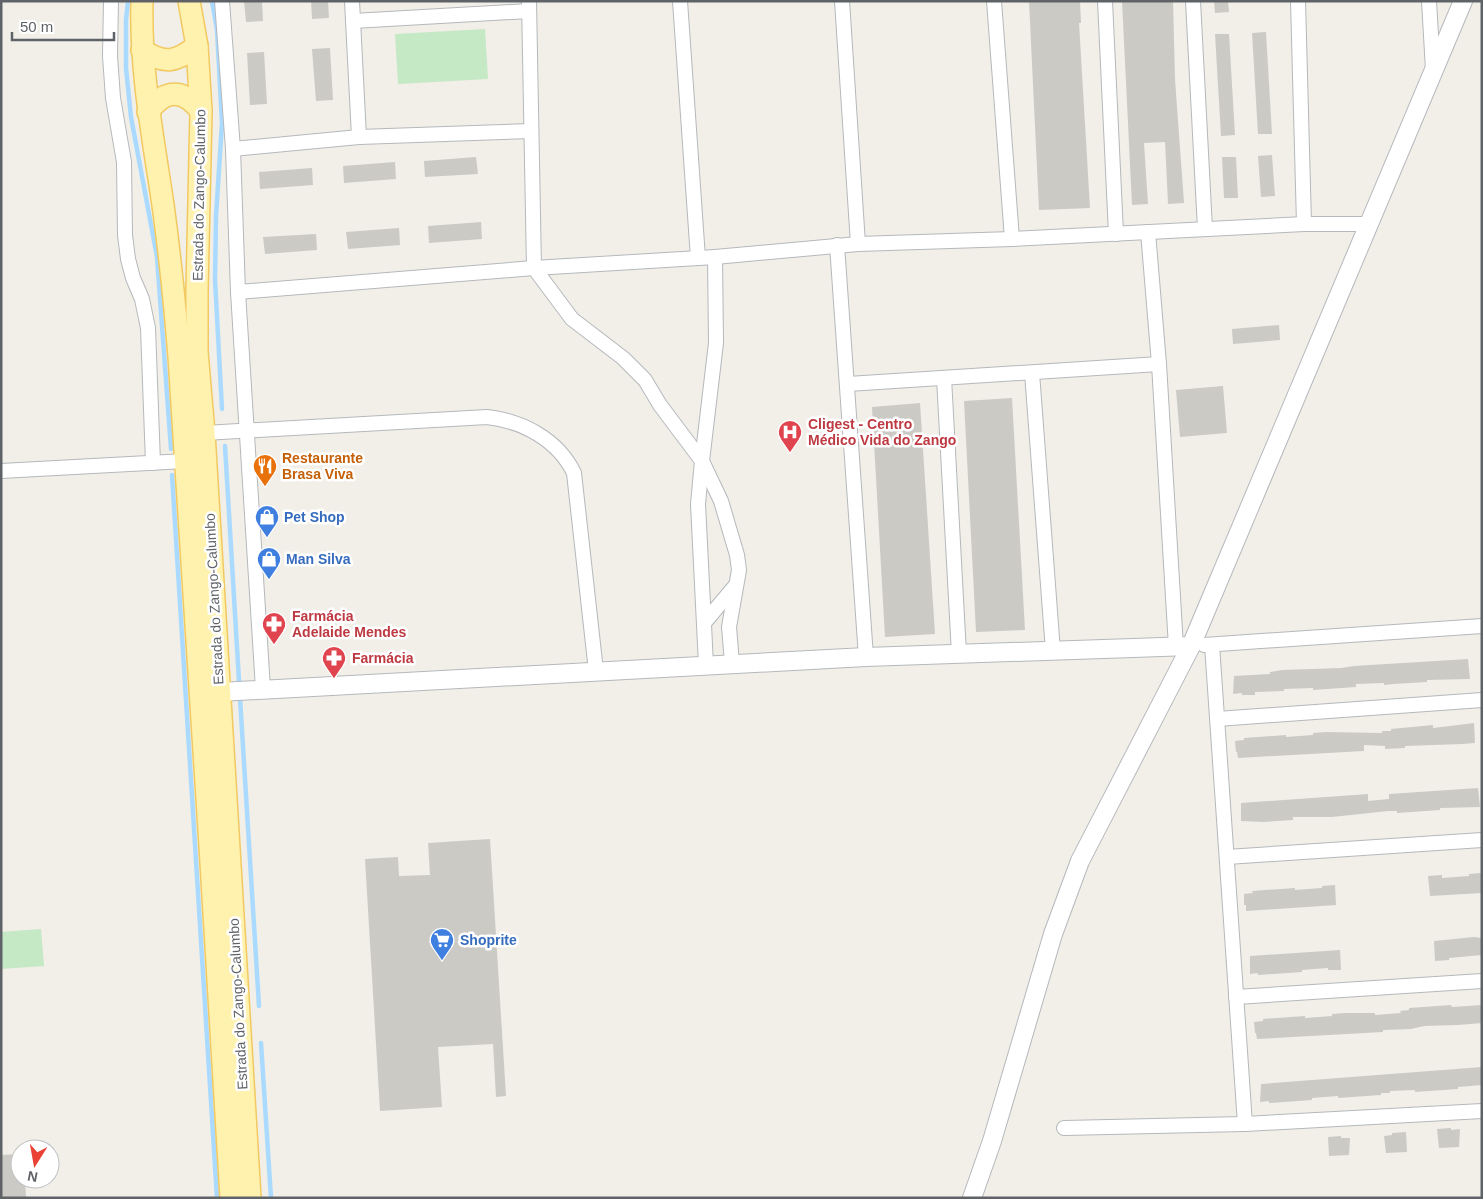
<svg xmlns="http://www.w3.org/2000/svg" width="1483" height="1199" viewBox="0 0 1483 1199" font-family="Helvetica,sans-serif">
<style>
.green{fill:#c5e8c5}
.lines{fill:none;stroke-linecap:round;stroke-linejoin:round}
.stream{stroke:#aadaff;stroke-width:4.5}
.building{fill:#cccac5}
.minor-casing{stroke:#b5b8bc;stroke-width:16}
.tertiary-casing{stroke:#b5b8bc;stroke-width:20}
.primary-casing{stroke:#f2c960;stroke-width:24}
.minor{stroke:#fff;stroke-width:14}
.tertiary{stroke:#fff;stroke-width:18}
.primary{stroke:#fff2af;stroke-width:21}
.labels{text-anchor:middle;stroke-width:5;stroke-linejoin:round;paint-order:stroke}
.street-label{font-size:14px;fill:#5f6368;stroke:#fff}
.health-label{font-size:14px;font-weight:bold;fill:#be3a42;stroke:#fff;text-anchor:start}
.food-label{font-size:14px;font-weight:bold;fill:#c56008;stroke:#fff;text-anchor:start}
.shop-label{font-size:14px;font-weight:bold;fill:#366cbe;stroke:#fff;text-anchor:start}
</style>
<rect width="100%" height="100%" fill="#f1efe8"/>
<g class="green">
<polygon points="485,29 488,79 398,84 395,34"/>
<polygon points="41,929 44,966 1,969 1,932"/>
</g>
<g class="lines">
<g class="stream">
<polyline points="128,1 126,20 126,68 131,117 157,257 171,449"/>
<polyline points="212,1 217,30 222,123 216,216 215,280 222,409"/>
<polyline points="225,446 239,681"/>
<polyline points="172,475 217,1198"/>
<polyline points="240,698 259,1006"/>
<polyline points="261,1043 271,1198"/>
</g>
</g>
<g class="building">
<polygon points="244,1 262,1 263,21 246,22"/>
<polygon points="311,1 328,1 329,18 312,19"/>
<polygon points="1029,1 1080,1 1081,23 1079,23 1090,208 1039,210"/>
<polygon points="1122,1 1173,1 1175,79 1184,203 1168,204 1165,142 1144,143 1148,204 1132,205"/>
<polygon points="1214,1 1228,1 1229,12 1215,13"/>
<polygon points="1266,32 1272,134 1258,134 1252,33"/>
<polygon points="1215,34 1229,34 1235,135 1221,136"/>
<polygon points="330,48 333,100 316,101 312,49"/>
<polygon points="264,52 267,104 250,105 247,53"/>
<polygon points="1272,155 1275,196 1261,197 1258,156"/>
<polygon points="476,157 478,174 425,177 424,161"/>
<polygon points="1222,157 1236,157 1238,198 1224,198"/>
<polygon points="395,162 396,179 344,183 343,166"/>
<polygon points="312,168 313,185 260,189 259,172"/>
<polygon points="481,222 482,239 429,243 428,226"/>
<polygon points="399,228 400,245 348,249 346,232"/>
<polygon points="316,234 317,250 265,254 263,237"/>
<polygon points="1279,325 1280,340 1233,344 1232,329"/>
<polygon points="1223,386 1227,433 1180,437 1176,390"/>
<polygon points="1012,398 1025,630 976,632 964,401"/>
<polygon points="920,403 935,634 885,637 872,407"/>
<polygon points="1468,659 1470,679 1427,680 1427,682 1393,684 1384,685 1384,683 1356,684 1356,687 1313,690 1313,688 1284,689 1284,691 1255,692 1255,695 1242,695 1242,693 1233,694 1234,676 1270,674 1270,672 1282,670 1341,668 1354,666"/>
<polygon points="1474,723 1475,743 1462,744 1405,746 1405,748 1385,749 1385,746 1364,745 1364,751 1238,758 1237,752 1236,752 1235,741 1244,740 1244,738 1286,735 1286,737 1313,735 1313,733 1326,732 1382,733 1382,731 1391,731 1391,729 1433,725 1433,728"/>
<polygon points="1478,788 1480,807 1440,808 1440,810 1397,813 1397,811 1388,811 1332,817 1293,817 1293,820 1263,822 1241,821 1241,803 1368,794 1368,801 1389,799 1389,794"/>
<polygon points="490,839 506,1096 496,1097 493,1044 438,1047 442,1107 380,1111 365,859 398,857 399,876 430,875 428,843"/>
<polygon points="1482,873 1482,893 1430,896 1428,876 1442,875 1442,878 1469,876 1469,874"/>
<polygon points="1335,885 1336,905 1246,911 1246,905 1244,905 1244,894 1253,893 1252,891 1295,888 1295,890 1322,888 1322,886"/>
<polygon points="1474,937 1482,938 1482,955 1449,958 1449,960 1435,961 1434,941"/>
<polygon points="1340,950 1341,970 1328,970 1328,968 1302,970 1302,972 1258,975 1258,973 1250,974 1250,956"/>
<polygon points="1451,1005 1452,1007 1482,1005 1482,1023 1458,1025 1424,1026 1411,1029 1383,1030 1383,1032 1257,1039 1256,1033 1255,1033 1254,1022 1263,1021 1263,1019 1305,1016 1305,1018 1332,1016 1332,1014 1345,1013 1375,1013 1375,1015 1401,1013 1400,1011 1409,1010 1409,1008"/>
<polygon points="1482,1067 1482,1085 1458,1087 1458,1089 1415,1092 1415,1090 1390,1091 1390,1093 1381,1093 1381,1095 1338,1098 1338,1096 1312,1098 1312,1100 1269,1103 1269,1101 1260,1102 1261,1084"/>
<polygon points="1451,1128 1451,1130 1460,1129 1459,1147 1439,1148 1437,1129"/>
<polygon points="1406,1132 1407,1152 1386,1153 1384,1136 1392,1135 1392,1133"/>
<polygon points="1341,1136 1341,1138 1350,1138 1349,1155 1329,1156 1328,1137"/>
<polygon points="20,1154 20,1179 25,1179 26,1198 1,1198 1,1155"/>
</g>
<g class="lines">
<g class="minor-casing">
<g id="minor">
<polyline points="111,1 110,56 113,98 124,162 125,235 128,259 133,278 142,299 148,328 153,463"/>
<polyline points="222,1 233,149 238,292 263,689"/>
<polyline points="352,1 359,137"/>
<polyline points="529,1 534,268 572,319 623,358 645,380 660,405 702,461 698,504 706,665"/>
<polyline points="680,1 698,258"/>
<polyline points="842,1 858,244"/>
<polyline points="994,1 1012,239"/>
<polyline points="1105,1 1116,234"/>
<polyline points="1193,1 1205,229"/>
<polyline points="1298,1 1304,224"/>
<polyline points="1429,1 1433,70"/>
<polyline points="353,21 529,11"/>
<polyline points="233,149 359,137 531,131"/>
<polyline points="1148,232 1159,364 1176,647"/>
<polyline points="837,245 866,657"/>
<polyline points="715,257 716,343 702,461 721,501 737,555 739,570 729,627 732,663"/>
<polyline points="238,292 534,268 715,257 858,244 1012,239 1304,224 1369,224"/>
<polyline points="1032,373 1053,651"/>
<polyline points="944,378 959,654"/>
<polyline points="848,384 1159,364"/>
<path d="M204,433L487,417C523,421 558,440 574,473L596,671"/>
<polyline points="1,471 185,461"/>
<polyline points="704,623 736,585"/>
<polyline points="1204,645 1482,626"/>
<polyline points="1212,645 1245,1124"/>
<polyline points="1217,719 1482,700"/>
<polyline points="1227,857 1482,840"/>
<polyline points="1236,997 1482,981"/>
<polyline points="1064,1128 1245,1124 1482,1111"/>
</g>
</g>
<g class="tertiary-casing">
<g id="tertiary">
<polyline points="220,692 866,657 1191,646"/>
<polyline points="972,1198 992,1141 1053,934 1080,861 1191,646 1463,1"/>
</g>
</g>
<g class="primary-casing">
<g id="primary">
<path d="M142,1C140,71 153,137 163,205C170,256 175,306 179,357L210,846L231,1198"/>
<polyline points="189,1 197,46 201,111 197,291 197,352 204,433 250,1198"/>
<path d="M142,50C165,65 176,62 197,46"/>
<path d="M148,112C165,88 184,89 201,111"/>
</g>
</g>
<use href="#minor" class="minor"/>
<use href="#tertiary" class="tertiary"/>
<use href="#primary" class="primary"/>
</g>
<defs>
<g id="hospital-pin" transform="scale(1.25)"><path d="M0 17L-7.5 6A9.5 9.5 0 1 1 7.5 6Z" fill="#e0444e" stroke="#fff"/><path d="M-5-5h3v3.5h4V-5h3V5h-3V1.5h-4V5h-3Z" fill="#fff"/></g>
<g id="restaurant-pin" transform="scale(1.25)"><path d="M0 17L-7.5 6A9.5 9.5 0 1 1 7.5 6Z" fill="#e8710a" stroke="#fff"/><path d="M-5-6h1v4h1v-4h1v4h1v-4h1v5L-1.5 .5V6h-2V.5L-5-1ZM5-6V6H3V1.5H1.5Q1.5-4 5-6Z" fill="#fff"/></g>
<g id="shop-pin" transform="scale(1.25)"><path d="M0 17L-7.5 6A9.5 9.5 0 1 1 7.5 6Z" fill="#3f7fe0" stroke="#fff"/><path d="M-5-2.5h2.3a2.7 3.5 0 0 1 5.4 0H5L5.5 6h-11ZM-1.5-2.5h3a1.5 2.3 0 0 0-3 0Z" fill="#fff"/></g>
<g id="pharmacy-pin" transform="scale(1.25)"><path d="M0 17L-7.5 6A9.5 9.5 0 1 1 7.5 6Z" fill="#e0444e" stroke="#fff"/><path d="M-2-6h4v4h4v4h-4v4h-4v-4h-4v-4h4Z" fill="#fff"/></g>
<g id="supermarket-pin" transform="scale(1.25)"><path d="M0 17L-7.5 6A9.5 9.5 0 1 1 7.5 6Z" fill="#3f7fe0" stroke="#fff"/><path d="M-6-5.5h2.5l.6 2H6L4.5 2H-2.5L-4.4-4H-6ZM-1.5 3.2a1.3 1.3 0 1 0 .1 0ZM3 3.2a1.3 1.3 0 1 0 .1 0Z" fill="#fff"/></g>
</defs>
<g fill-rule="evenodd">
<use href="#hospital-pin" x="790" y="432"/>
<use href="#restaurant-pin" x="265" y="466"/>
<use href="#shop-pin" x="267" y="517"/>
<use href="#shop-pin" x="269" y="559"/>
<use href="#pharmacy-pin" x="274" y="624"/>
<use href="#pharmacy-pin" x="334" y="658"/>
<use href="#supermarket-pin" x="442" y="940"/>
</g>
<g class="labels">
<g class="street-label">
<text transform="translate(199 195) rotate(-89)" y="5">Estrada do Zango-Calumbo</text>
<text transform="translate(214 599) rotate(-93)" y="5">Estrada do Zango-Calumbo</text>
<text transform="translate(238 1004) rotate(-93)" y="5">Estrada do Zango-Calumbo</text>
</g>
<g class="health-label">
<text x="808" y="429">Cligest - Centro<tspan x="808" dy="16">Médico Vida do Zango</tspan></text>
<text x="292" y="621">Farmácia<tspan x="292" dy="16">Adelaide Mendes</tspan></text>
<text x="352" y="663">Farmácia</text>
</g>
<g class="food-label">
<text x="282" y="463">Restaurante<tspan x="282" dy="16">Brasa Viva</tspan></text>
</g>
<g class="shop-label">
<text x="284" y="522">Pet Shop</text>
<text x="286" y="564">Man Silva</text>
<text x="460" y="945">Shoprite</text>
</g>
</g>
<rect width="1483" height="1199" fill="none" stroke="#5f6368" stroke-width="5"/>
<g transform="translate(35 1164) rotate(191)"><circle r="24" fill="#ffffff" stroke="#bfc1c3"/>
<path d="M0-4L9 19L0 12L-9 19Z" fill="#ea4335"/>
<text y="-8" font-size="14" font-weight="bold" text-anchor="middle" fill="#5f6368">N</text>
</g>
<path d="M12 32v8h102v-8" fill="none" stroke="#5f6368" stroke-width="2.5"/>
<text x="20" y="32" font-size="15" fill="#5f6368" stroke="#ffffff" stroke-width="4" paint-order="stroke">50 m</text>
</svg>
